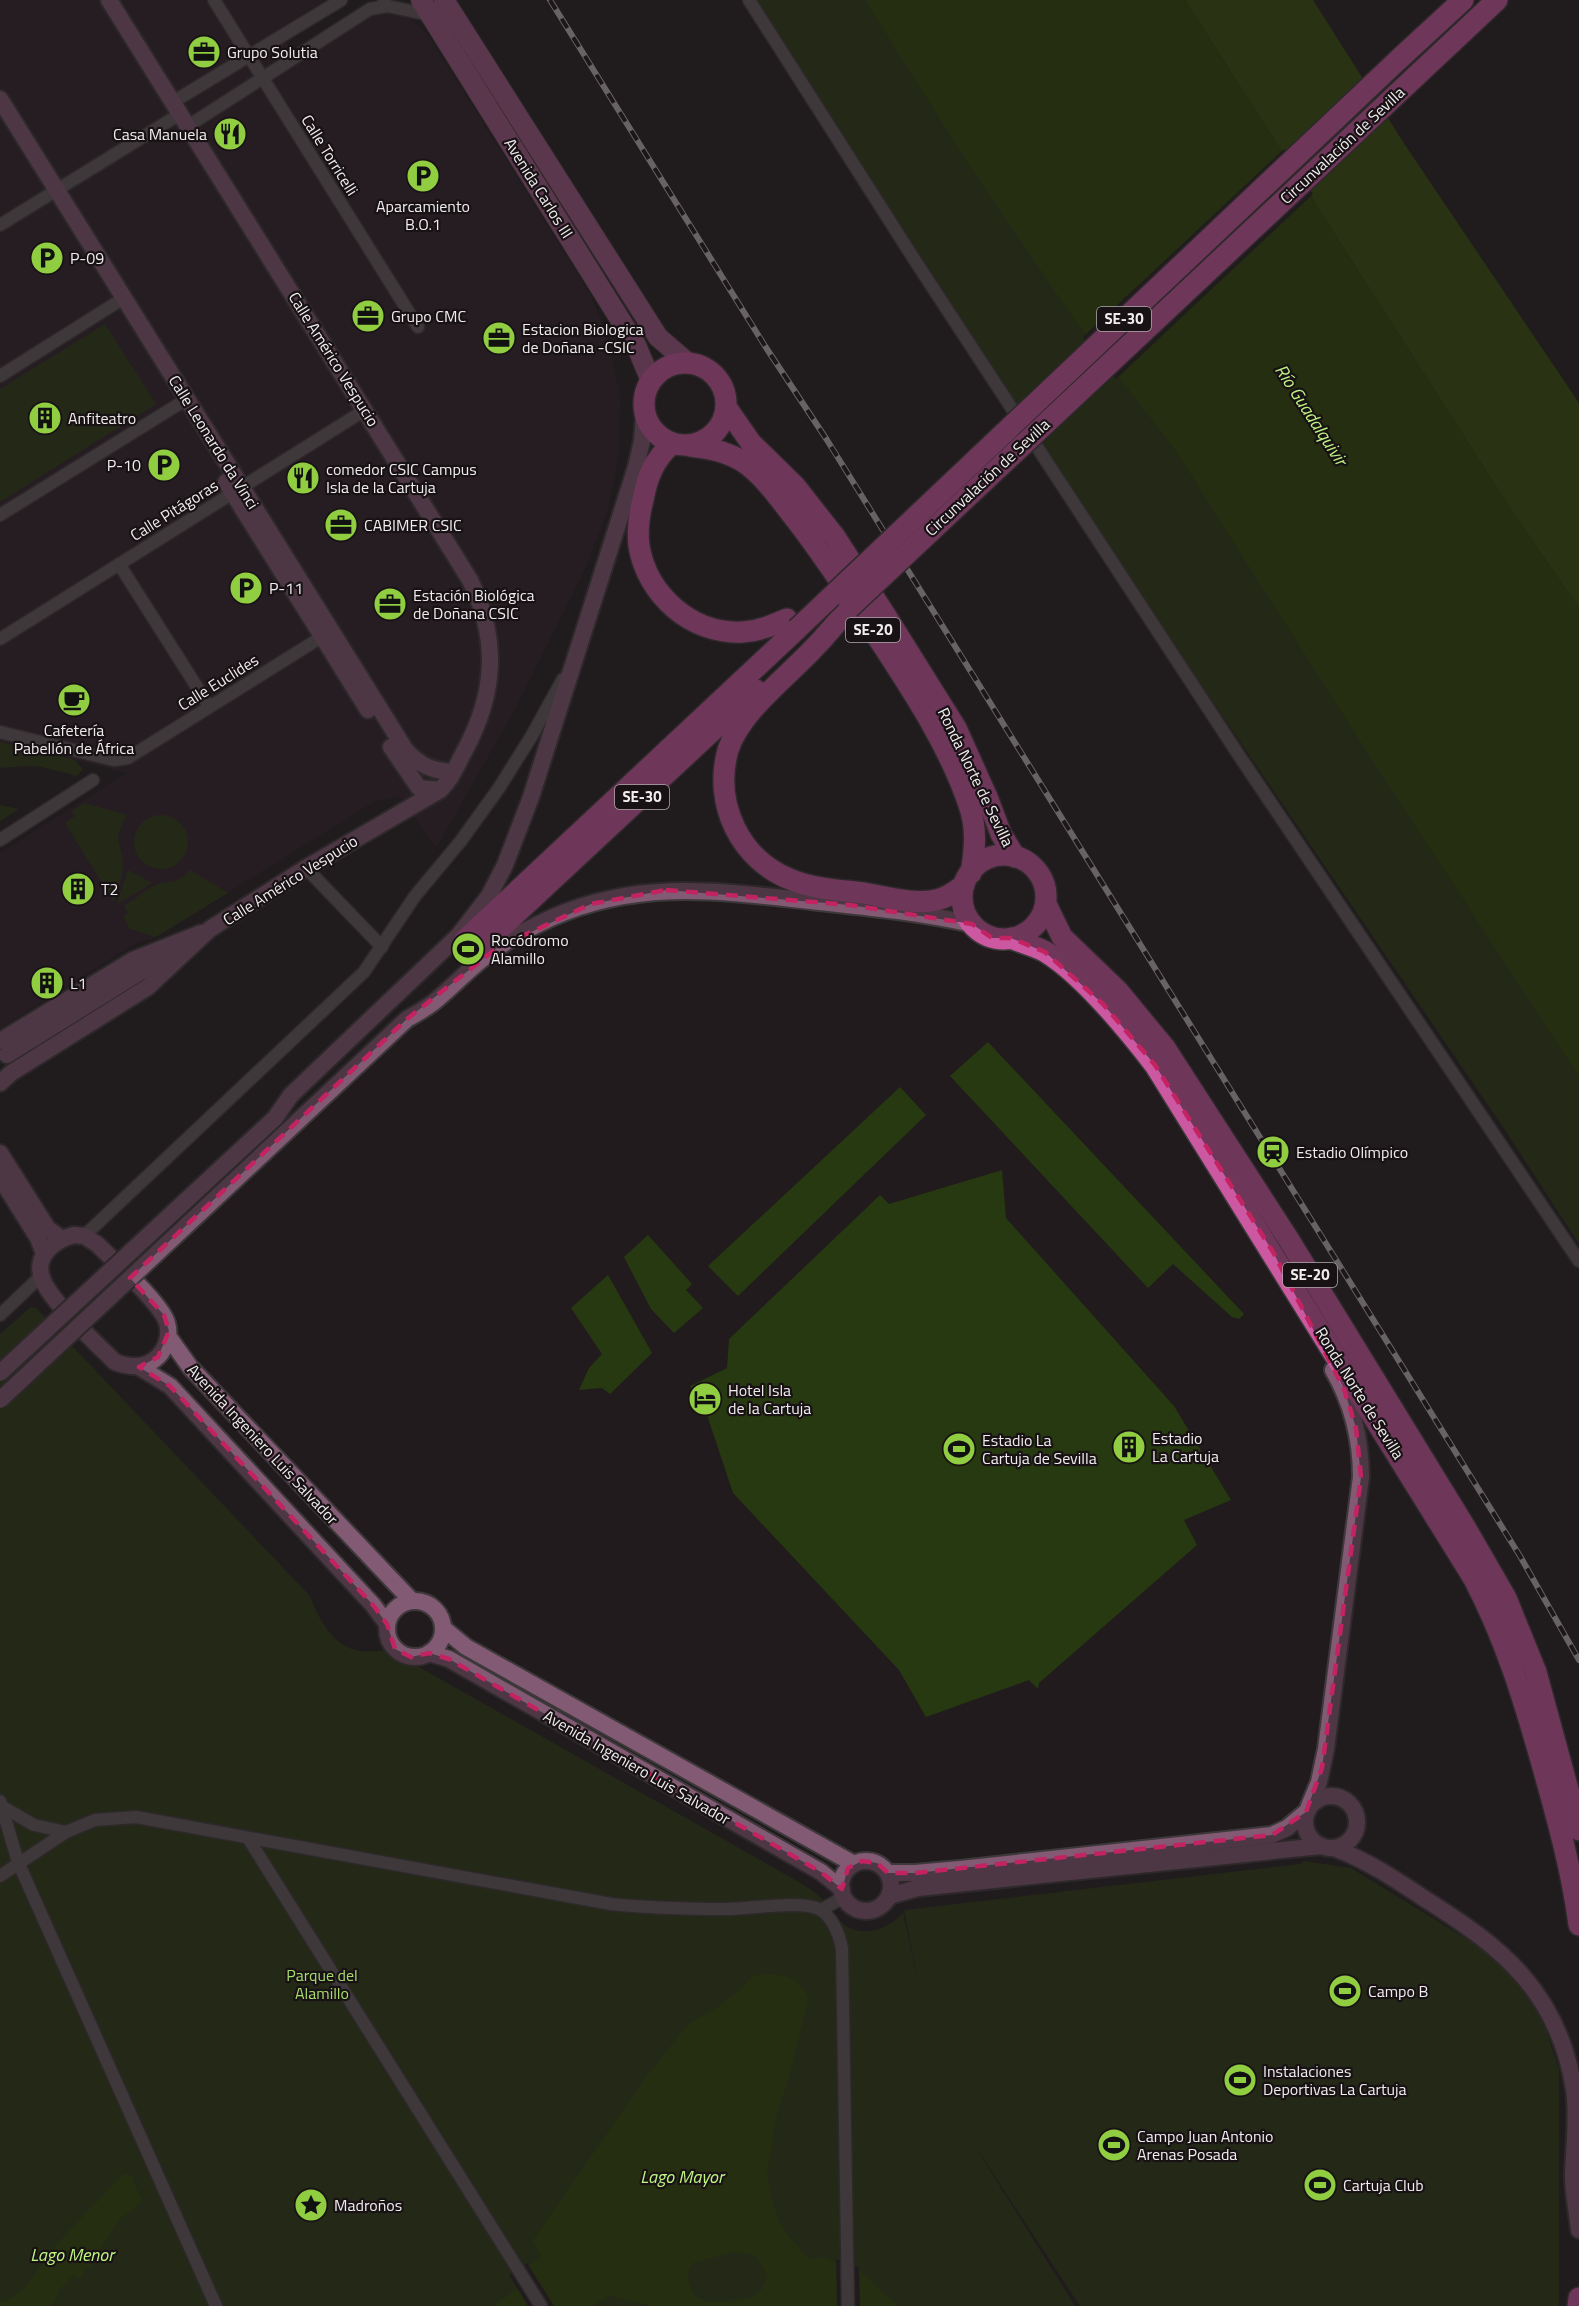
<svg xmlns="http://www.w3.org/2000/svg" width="1579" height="2306" viewBox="0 0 1579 2306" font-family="'Titillium Web',sans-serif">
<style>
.built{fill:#2d2128}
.green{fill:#263910}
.forest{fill:#335009}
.water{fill:#2a4600;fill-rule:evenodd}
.pier{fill:#211b1e}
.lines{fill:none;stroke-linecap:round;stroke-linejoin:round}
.street-casing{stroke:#3d393b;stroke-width:15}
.secondary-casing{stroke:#3d393b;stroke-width:20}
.primary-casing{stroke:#3d393b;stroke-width:22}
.highway-casing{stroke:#3d393b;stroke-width:24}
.street{stroke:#635b5f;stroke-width:12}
.secondary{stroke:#835a73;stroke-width:16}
.primary{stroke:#a35987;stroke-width:20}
.highway{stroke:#cd58a2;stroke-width:21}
.rail-casing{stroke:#bdb8ba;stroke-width:6}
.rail{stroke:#181215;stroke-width:4;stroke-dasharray:11;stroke-linecap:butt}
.secondary-bridge-casing{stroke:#3d393b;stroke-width:20;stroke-linecap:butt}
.highway-bridge-casing{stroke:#3d393b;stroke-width:24;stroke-linecap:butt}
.secondary-bridge{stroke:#835a73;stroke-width:16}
.highway-bridge{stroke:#cd58a2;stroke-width:21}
.marked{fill:none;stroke:#c42362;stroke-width:4.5;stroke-dasharray:12 8;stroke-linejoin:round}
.labels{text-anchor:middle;stroke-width:4.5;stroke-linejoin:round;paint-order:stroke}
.shield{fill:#181215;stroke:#afabad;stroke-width:1.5}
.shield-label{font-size:15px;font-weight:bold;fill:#f0ecee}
.poi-label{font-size:16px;fill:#f0ecee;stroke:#181215;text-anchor:start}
.street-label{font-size:16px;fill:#f0ecee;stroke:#181215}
.park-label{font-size:16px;fill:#a7dd6c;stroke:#181215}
.water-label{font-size:18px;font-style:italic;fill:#bdf482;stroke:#181215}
</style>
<rect width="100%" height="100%" fill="#211b1e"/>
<polygon class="built" points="0,0 325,0 278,29 299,61 380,11 408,17 427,34 591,296 605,331 620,396 619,453 608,509 586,567 515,709 436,848 400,796 375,801 156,937 134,944 0,1028 0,853 127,773 0,742"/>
<g class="green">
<polygon points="749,0 868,0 1076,322 1175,450 1579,1074 1579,1244 1505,1130 1004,396"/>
<polygon points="105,324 156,404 0,502 0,389"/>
<polygon points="0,742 75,760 83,769 77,776 42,767 28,766 0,768"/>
<path d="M84,803L127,815C111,841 122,841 123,865C123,877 117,891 114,902L65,823L75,816L72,811Z"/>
<polygon points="0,805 19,809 0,821"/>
<circle cx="161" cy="842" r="27"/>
<polygon points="128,870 152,883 117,904"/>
<path d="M190,870L228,893L156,937L130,929L123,917L128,913L124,906C134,900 145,890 156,885C172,879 176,886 190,870Z"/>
<polygon points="988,1042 1244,1314 1239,1319 1232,1317 1173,1264 1148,1288 950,1076"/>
<polygon points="900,1087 926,1115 738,1296 708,1266"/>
<polygon points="1002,1170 1006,1218 1174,1406 1231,1500 1184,1520 1197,1545 1039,1683 1038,1689 1029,1680 926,1717 899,1670 733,1493 702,1400 697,1401 690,1386 727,1368 729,1339 880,1195 889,1204"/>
<polygon points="648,1235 692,1284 686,1290 703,1308 674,1333 651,1309 624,1257"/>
<polygon points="608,1275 652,1353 610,1394 602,1388 579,1390 589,1368 602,1354 571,1308"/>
<path d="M31,1307L36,1308L310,1596C319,1619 332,1646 360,1651C369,1652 380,1651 389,1650L762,1861C780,1872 802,1882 818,1895C826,1902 831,1912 839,1920C858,1940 886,1931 903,1913L918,1981L904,1910L1300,1864L1304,1861L1351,1868L1478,1946L1509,1973L1530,2001L1545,2026L1559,2070V2306H1080L973,2143L1075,2306H0V1334Z"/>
</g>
<polygon class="forest" points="1185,0 1313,0 1405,145 1579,403 1579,608 1512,511"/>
<g class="water">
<polygon points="865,0 1185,0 1512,511 1579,608 1579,1076 1369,755 1175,450 1076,322 964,157"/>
<path d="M762,1974C781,1974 803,1977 808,1999L788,2081L775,2121L767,2175L772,2202L784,2231L806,2256L814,2259L823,2257L860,2271L898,2306H651L610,2295L593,2306H493L518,2288L512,2277L542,2257L533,2240L647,2076L689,2023L714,2010L741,1989L752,1976ZM734,2252L755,2255L767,2273C766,2282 762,2292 754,2296C749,2299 741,2299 735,2300C716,2303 691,2305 688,2279C687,2272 688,2268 693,2263Z"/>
<path d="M127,2174L132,2176L142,2202L119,2219L97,2253L90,2268L87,2266L82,2272L84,2274L78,2279L73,2275L62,2287L51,2306H0V2302C30,2295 39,2263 58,2243C79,2220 101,2197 123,2175Z"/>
</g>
<g class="pier">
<polygon points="1284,149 1313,194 1116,379 1083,337"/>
<polygon points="836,2259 859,2267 860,2306 837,2306"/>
<polygon points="527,2263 554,2306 528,2306 509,2275"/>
</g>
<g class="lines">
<g class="street-casing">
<g id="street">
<polyline points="214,0 418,327"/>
<polyline points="384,0 387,6 430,15 433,13"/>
<polyline points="749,0 914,259 1240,757 1579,1261"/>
<polyline points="173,102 341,0"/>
<polyline points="188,126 370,9 387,6"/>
<polyline points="0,225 180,114"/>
<polyline points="0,376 124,298"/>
<polyline points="0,515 187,399"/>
<polyline points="119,564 209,706"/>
<polyline points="0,639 365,410"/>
<polyline points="0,732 114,760 128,758 328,633"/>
<polyline points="0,840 93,780"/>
<polyline points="306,868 382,947"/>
<polyline points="84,1236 364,972 415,896 460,842 499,788 531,737 563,679"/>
<polyline points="0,1315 41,1276"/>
<polyline points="0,1801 18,1862 216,2306"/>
<polyline points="1,1806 34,1825 66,1832"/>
<polyline points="248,1838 541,2306"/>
<path d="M0,1876L66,1832L95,1820L136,1817L611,1904C650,1908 688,1909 727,1909C750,1909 799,1900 819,1909C832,1916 839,1934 842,1948L848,2306"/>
<polyline points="821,1910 844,1897"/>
</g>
</g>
<g class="secondary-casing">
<g id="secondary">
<path d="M0,99L405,749C415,761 429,770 445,771L450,778"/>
<polyline points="226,482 368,710"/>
<polyline points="391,747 419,788 440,790"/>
<path d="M407,1019C416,1014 425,1009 434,1002C450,989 465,973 481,960C502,943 527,929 551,918C639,879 719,891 811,901C865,907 919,912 972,924"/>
<polyline points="0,1041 133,960 201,933"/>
<polyline points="7,1055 171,953"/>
<path d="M0,1083L11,1073L148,987L210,929L306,868L440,790C451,780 457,765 464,752C496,693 499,640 470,580L109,0"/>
<polyline points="275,1118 291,1095 459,935 489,896 505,865 531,797 636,467 642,441 644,415"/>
<polyline points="0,1153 48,1229 61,1238"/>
<polyline points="0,1177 38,1238 44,1254"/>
<path d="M74,1235L84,1236L97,1244C113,1260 162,1304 167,1323C171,1337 165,1352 154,1360C142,1369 128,1367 115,1362C96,1343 49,1300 42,1278C34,1255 55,1240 74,1235Z"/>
<polyline points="168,1336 190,1367 411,1600"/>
<polyline points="139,1367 170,1386 373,1605 387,1624"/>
<circle cx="415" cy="1629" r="28"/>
<polyline points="443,1628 466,1647 854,1864"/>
<polyline points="429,1653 449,1659 821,1872 842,1889"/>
<circle cx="1331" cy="1822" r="26"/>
<path d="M1309,1806L1319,1782L1326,1749L1361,1477C1361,1439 1352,1403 1333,1370"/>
<path d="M1334,1848C1368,1861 1395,1879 1425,1899C1503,1948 1558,1992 1574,2089C1578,2117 1574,2147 1573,2175C1573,2193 1577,2212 1579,2230"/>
<circle cx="866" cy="1886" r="25"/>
<polyline points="888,1873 915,1873 960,1869 1272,1835 1287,1828 1306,1812"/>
<polyline points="889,1896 918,1888 1321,1846"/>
</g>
</g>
<g class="primary-casing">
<g id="primary">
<polyline points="421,0 636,345 651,381"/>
<polyline points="444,0 658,337 688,363"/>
</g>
</g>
<g class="highway-casing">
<g id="highway">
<polyline points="1398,60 1463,0"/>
<polyline points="1415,77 1497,0"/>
<circle cx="685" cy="404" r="41"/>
<polyline points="726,407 751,443 795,486 835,537 889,621 956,728 987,797 1001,834 1015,857"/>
<path d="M672,444C654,459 647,478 643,500C639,515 637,530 639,546C647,595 692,635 743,632C759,631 773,625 787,619"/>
<path d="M690,446C708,448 725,451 742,461C765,476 780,500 797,521C827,560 853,600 880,641C914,693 949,746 969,805C977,828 975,849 971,873"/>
<path d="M849,608C837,622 826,636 813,649C786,678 740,712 728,750C713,804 740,860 792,880C814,889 840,890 864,893C886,897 914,905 936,900C947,898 956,891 964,885"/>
<circle cx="1004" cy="897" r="42"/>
<polyline points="1046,904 1062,937 1118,991 1165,1048 1289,1240 1465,1527 1506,1598 1536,1672 1579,1830"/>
<path d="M1011,938C1022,943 1035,946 1046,952C1083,975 1128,1030 1155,1065L1474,1579C1505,1638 1524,1700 1542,1764C1557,1817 1572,1871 1579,1925"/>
<polyline points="465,940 797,629"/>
<polyline points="475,952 756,690"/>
<polyline points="1578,2306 1579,2298"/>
</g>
</g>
<use href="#street" class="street"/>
<use href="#secondary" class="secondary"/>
<use href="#primary" class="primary"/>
<use href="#highway" class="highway"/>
<g class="rail-casing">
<polyline id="rail" points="550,0 765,346 827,440 1520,1556 1579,1660"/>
</g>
<use href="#rail" class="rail"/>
<g class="secondary-bridge-casing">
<g id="secondary-bridge">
<polyline points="0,1373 275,1118"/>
<polyline points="0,1400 407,1019"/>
</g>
</g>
<g class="highway-bridge-casing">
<g id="highway-bridge">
<polyline points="849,608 1415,77"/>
<polyline points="797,629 1398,60"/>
</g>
</g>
<use href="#secondary-bridge" class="secondary-bridge"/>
<use href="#highway-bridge" class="highway-bridge"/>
</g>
<path d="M0 0H1579V2306H0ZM666,890L850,905L972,924L992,938H1011L1045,952L1103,1004L1155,1065L1273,1252L1344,1389L1356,1428L1361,1477L1322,1768L1306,1812L1272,1835L915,1873H888L877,1863L862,1861L848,1868L842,1889L821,1872L449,1659L429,1653L411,1657L395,1649L387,1624L373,1605L170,1386L139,1367L158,1357L169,1331L164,1315L130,1278L407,1019L497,948L591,904Z" fill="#211b1e" fill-opacity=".55" fill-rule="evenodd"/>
<path class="marked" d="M666,890L850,905L972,924L992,938H1011L1045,952L1103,1004L1155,1065L1273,1252L1344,1389L1356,1428L1361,1477L1322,1768L1306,1812L1272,1835L915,1873H888L877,1863L862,1861L848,1868L842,1889L821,1872L449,1659L429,1653L411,1657L395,1649L387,1624L373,1605L170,1386L139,1367L158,1357L169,1331L164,1315L130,1278L407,1019L497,948L591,904Z"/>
<defs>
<g id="office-disc" transform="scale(1.725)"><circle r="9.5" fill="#90cd41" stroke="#181215"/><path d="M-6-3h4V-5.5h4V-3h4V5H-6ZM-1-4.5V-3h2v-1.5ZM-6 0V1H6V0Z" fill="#111"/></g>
<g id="restaurant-disc" transform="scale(1.725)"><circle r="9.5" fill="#90cd41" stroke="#181215"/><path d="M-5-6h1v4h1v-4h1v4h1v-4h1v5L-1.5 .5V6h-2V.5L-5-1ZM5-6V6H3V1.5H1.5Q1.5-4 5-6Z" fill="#111"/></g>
<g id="parking-disc" transform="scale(1.725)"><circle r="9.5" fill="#90cd41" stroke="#181215"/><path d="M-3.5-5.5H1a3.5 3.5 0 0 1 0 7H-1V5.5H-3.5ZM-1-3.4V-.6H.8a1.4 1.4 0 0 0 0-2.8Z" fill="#111"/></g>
<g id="building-disc" transform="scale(1.725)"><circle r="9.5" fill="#90cd41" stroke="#181215"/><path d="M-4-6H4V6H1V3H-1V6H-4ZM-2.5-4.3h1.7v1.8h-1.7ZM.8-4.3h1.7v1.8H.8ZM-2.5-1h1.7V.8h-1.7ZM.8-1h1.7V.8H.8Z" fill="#111"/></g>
<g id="cafe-disc" transform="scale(1.725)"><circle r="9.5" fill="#90cd41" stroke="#181215"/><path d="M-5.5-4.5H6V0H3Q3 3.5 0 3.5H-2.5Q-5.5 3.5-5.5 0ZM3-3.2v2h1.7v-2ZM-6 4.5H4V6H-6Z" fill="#111"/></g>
<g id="stadium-disc" transform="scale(1.725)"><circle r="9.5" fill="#90cd41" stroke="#181215"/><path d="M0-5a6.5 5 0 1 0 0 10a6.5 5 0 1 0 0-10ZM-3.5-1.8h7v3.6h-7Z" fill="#111"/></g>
<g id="station-disc" transform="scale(1.725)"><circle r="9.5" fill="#90cd41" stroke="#181215"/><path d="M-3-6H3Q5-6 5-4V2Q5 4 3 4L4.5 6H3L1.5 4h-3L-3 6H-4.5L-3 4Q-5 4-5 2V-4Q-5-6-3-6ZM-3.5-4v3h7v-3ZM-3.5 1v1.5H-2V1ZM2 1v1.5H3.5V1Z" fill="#111"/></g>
<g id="hotel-disc" transform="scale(1.725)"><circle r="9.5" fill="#90cd41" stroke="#181215"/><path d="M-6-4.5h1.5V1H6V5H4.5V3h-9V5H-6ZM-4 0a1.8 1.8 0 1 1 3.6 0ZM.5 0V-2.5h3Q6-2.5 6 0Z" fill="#111"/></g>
<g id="sight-disc" transform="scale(1.725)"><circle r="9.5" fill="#90cd41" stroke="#181215"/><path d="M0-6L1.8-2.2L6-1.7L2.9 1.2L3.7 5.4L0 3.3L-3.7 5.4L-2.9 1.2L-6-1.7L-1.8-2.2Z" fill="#111"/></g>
</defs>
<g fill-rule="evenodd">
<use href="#office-disc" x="204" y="52"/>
<use href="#restaurant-disc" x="230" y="134"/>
<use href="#parking-disc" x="423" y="176"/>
<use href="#parking-disc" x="47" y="258"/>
<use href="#office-disc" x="368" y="316"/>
<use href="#office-disc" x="499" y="338"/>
<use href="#building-disc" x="45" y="418"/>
<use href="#parking-disc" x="164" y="465"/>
<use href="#restaurant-disc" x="303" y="478"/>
<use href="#office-disc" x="341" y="525"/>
<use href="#parking-disc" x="246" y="588"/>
<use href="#office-disc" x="390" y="604"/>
<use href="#cafe-disc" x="74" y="700"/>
<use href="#building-disc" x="78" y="889"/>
<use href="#stadium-disc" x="468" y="949"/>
<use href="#building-disc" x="47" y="983"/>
<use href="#station-disc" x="1273" y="1152"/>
<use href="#hotel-disc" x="705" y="1399"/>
<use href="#building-disc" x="1129" y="1447"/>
<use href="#stadium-disc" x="959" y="1449"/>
<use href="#stadium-disc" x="1345" y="1991"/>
<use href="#stadium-disc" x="1240" y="2080"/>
<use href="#stadium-disc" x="1114" y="2145"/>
<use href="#stadium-disc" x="1320" y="2185"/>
<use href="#sight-disc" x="311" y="2205"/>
</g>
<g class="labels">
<g class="shield">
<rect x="1097" y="307" width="54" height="24" rx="4.5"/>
<rect x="846" y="618" width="54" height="24" rx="4.5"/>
<rect x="615" y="785" width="54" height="24" rx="4.5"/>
<rect x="1283" y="1263" width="54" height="24" rx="4.5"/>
</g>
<g class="shield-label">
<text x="1124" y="324">SE-30</text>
<text x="873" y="635">SE-20</text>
<text x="642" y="802">SE-30</text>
<text x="1310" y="1280">SE-20</text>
</g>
<g class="poi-label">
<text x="227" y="58">Grupo Solutia</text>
<text x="207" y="140" text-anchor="end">Casa Manuela</text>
<text x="423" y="212" text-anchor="middle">Aparcamiento<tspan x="423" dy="18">B.O.1</tspan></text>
<text x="70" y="264">P-09</text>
<text x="391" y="322">Grupo CMC</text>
<text x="522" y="335">Estacion Biologica<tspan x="522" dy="18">de Doñana -CSIC</tspan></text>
<text x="68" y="424">Anfiteatro</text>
<text x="141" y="471" text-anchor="end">P-10</text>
<text x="326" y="475">comedor CSIC Campus<tspan x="326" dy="18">Isla de la Cartuja</tspan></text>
<text x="364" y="531">CABIMER CSIC</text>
<text x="269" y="594">P-11</text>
<text x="413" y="601">Estación Biológica<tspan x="413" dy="18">de Doñana CSIC</tspan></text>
<text x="74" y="736" text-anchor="middle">Cafetería<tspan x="74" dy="18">Pabellón de África</tspan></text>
<text x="101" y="895">T2</text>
<text x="491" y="946">Rocódromo<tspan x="491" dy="18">Alamillo</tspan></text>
<text x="70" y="989">L1</text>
<text x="1296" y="1158">Estadio Olímpico</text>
<text x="728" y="1396">Hotel Isla<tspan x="728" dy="18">de la Cartuja</tspan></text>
<text x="1152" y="1444">Estadio<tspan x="1152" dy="18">La Cartuja</tspan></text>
<text x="982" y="1446">Estadio La<tspan x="982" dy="18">Cartuja de Sevilla</tspan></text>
<text x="1368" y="1997">Campo B</text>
<text x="1263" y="2077">Instalaciones<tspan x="1263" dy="18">Deportivas La Cartuja</tspan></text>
<text x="1137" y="2142">Campo Juan Antonio<tspan x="1137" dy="18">Arenas Posada</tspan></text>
<text x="1343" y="2191">Cartuja Club</text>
<text x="334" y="2211">Madroños</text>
</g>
<g class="street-label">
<text transform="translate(1342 145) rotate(-43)" y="6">Circunvalación de Sevilla</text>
<text transform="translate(330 155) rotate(58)" y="6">Calle Torricelli</text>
<text transform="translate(539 188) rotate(58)" y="6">Avenida Carlos III</text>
<text transform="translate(334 359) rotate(58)" y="6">Calle Américo Vespucio</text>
<text transform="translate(214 442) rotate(58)" y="6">Calle Leonardo da Vinci</text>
<text transform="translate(987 477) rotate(-43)" y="6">Circunvalación de Sevilla</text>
<text transform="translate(174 510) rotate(-32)" y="6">Calle Pitágoras</text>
<text transform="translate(218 682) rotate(-32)" y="6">Calle Euclides</text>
<text transform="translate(976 777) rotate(64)" y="6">Ronda Norte de Sevilla</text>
<text transform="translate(290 880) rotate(-32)" y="6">Calle Américo Vespucio</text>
<text transform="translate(1360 1393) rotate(58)" y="6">Ronda Norte de Sevilla</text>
<text transform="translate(263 1444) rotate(47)" y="6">Avenida Ingeniero Luis Salvador</text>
<text transform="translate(637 1767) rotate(30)" y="6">Avenida Ingeniero Luis Salvador</text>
</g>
<g class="park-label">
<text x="322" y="1981">Parque del<tspan x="322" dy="18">Alamillo</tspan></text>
</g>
<g class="water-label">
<text transform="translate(1311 415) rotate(57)" y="6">Río Guadalquivir</text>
<text x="682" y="2183">Lago Mayor</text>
<text x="72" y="2261">Lago Menor</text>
</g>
</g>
</svg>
